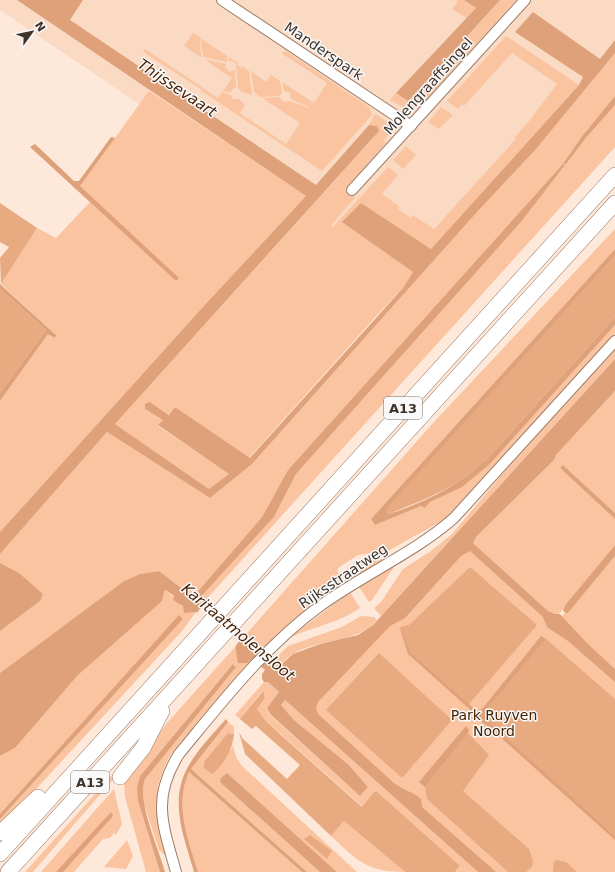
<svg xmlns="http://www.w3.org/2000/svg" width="615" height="872" viewBox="0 0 615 872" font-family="'DejaVu Sans',sans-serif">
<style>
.built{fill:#fbdac4}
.green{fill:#fac4a1}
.forest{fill:#e8aa81}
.water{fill:#dfa179}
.pier{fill:#fde8da}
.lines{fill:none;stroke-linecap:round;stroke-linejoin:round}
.minor-casing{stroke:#9c7d68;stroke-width:12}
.highway-casing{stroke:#9c7d68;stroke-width:16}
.minor{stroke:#fff;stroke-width:10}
.highway{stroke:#fff;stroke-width:15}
.labels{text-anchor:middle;stroke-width:3;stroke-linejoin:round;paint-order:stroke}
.shield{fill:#f9f9f9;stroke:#776e67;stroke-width:1}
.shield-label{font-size:13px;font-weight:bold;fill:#3f3229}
.street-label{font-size:14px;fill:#3f3229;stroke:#f9f9f9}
.park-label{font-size:14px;fill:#492202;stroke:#f9f9f9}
.water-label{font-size:15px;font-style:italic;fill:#451e00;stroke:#f9f9f9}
</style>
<rect width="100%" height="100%" fill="#fde8da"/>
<polygon class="built" points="0,0 615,0 615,72 424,297 0,10"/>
<g class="green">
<polygon points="456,0 464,0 476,8 467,18 452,9 458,2"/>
<polygon points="500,0 516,0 425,101 419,99 408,110 390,100 396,93 408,101"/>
<polygon points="193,33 201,38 200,49 202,58 184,46"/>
<polygon points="506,36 579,85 431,249 361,203 343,222 413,272 403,288 377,315 249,458 175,407 170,415 150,402 145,409 163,420 158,426 230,474 209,489 115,424 375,136 374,125 369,125 375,114 393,126 394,129 383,141 386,143 346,188 355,198 331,225 333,227 388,167 398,175 382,194 399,206 398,209 411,218 413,215 434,229 516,139 514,138 529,121 557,84 512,53 464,106 462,104 458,109 447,101"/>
<polygon points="202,39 227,56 227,62 204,57 201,47"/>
<polygon points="145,49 218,98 222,92 231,95 233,99 239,99 245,105 240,113 286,144 300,123 262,98 279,97 284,102 290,101 309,108 309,107 291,99 290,93 284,91 282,82 314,103 327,83 281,53 286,51 369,107 372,115 322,171 200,90 201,89 143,52"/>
<polygon points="615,53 615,96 583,135 562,165 288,470 262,517 193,597 159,571 140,574 124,581 0,673 0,631 40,601 19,573 0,563 0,554 107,432 210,498 252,464 477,212 536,149"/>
<polygon points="229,57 238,63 237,65 241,68 242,66 249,71 252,95 242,92 238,88 236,64 232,61 228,61"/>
<polygon points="204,59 226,64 225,67 229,72 235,70 236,88 232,89 231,93 223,91 232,78"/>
<polygon points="251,71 266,82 271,75 280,81 282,92 280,96 260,97 254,92"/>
<polygon points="149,91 306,196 202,308 0,532 0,401 48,334 55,334 1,284 37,228 56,238 90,202 176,281 80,186"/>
<polygon points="615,105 615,147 202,604 197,601 274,517 296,474 521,222 585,139"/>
<polygon points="441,107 453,115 439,129 428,122"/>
<polygon points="406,146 416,155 403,169 393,160"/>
<polygon points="615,229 615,249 371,519 375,525 421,506 425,508 430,502 462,486 490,464 615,325 615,334 454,514 388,551 358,555 338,568 337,571 346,583 259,653 257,652 257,645 240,641 434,422"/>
<polygon points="615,348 615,359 381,616 374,608 381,602 403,569 431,551 452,534 537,433"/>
<path d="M615,391V513L563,465L560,468L615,519V545L566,604C561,613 559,617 548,611L473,543L477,536L554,460L556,455Z"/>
<polygon points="465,544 615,678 615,872 491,872 305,705"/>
<polygon points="615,556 615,669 588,644 562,616 565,613 568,613"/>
<polygon points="385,559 352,579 347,571 347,568 358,562"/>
<polygon points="396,564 372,600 369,602 359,587"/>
<polygon points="166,590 183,606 196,612 182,631 0,828 0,819 183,619 179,616 0,814 0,756 15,748 78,675"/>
<path d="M350,592L360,608C339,623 312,627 289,638Z"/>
<path d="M361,616L374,617L377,620C356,644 319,638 293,654C287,657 282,664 276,668H273L269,665L288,646L342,627Z"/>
<polygon points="235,647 239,663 248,663 244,670 179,744 169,757 163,771 158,785 157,813 169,859 159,850 142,798 143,784 145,779 236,666 233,664 140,776 138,801 160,872 146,872 125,797 124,781 135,762 167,723"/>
<polygon points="264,682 268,682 279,692 267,708 269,714 360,796 368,787 349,765 294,720 281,705 285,700 478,872 455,872 460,867 374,792 363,807 265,720 257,709 265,698 262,691 240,719 235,715"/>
<polygon points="228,722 234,727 234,734 230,733 215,771 233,746 236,757 242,766 357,872 337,872 227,773 220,782 320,872 307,872 191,769"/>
<path d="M189,772L302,872H198C188,838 174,806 189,772Z"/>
<polygon points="114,773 116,776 33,872 25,872"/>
<polygon points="114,789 122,824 116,835 114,833 110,838 103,839 74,872 41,872"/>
<path d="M344,821L405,872C366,872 357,860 331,836Z"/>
<polygon points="127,840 133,856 126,869 104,867"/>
</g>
<g class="forest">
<polygon points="0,203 37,228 1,284 0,258 9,247 0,242"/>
<path d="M615,256V317L487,459C456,488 427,499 388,514L385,509Z"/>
<polygon points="0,289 46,330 0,393"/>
<polygon points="470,567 537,625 469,704 410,652 401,627 409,625"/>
<polygon points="546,639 615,699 615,836 486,719 485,716 487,709"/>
<polygon points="379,653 452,720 402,778 326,710"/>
<polygon points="263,691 265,698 257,709 265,720 281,735 362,807 374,792 377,792 460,866 455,872 405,872 344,821 331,836 245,754 239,732 243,739 287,779 300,765 256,726 252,729 240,719"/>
<path d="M228,733L234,734C233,748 224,765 212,774L204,768V762Z"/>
<polygon points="468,733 489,755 463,791 529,849 533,861 532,867 526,872 508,872 427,799 425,787"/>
<polygon points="310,835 332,851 327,859 304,839"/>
<polygon points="556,860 566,862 577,872 553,872 554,862"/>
</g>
<g class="water">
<polygon points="17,0 83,0 70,20 316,185 369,125 377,126 379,131 115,424 209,489 229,474 158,425 163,420 145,409 145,404 150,402 169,415 175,407 250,458 403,288 413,272 342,222 361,203 431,249 579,85 583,77 515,32 533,12 600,59 615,40 615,53 536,149 477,212 252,464 210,498 107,432 0,554 0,532 202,308 306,196"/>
<polygon points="464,0 500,0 408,101 396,93 476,8"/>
<path d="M615,96V105L585,139L566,164L563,165H565L521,222L296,474L274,517L197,601L240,641H254L257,645L258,654L273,668H277L293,654L320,644L358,635L373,625L615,359V391L556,455L554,460L477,536L473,543L548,611L555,614H560L588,644L615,669V682L568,641L547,627L543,617L470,551L461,556L405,618L390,626L318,702L316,708L318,714L395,784C404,790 413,792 421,799L422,807L496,872H478L285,700L281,705L294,720L349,765L368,787L360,796L270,714L267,708L279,692L268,682H264L262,679V674L265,670L252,659L248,663H238L235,646L196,612L184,613L183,606L173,600L174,596L166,590L164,592L162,601L78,675L15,748L0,756V673L124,581L140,574L159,571L193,597L262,517L288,470L562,165L583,135Z"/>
<polygon points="111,137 115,138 80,186 179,278 176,281 30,147 35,144 74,181 79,181"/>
<path d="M615,249V256L386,509L388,514C425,503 459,485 487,459L615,317V325L490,464L462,487L430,502L425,508L421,506L375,525L371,519Z"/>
<polygon points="0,284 56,335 55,338 48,334 0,401 0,393 46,330 0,289"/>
<polygon points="563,465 615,513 615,519 560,468"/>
<polygon points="615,545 615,556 568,613 565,613 563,610 566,604"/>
<polygon points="0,563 19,573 43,594 40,601 0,631"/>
<polygon points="179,615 183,619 0,819 0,814"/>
<polygon points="401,627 410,652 477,711 482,709 541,636 546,639 487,709 485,716 486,719 615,836 615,840 488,726 475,718 474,713 408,654 400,628"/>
<path d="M233,664L236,667L145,779C136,800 159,849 165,872H160L138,801L137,788L140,776Z"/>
<path d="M226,719L228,722L191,769L307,872H302L189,772C174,806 188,838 198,872H194C184,837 168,800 189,765C198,749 213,734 226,719Z"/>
<polygon points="466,726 469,730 468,733 425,787 419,782"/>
<polygon points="227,773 337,872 320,872 220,782 221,778"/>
<polygon points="111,812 113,816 63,872 56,872"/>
</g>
<polygon class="pier" points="202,606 240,640 235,647 197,613"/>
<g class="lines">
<g class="minor-casing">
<g id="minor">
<polyline points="222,0 411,126"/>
<polyline points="352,190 525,0"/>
<path d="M176,872C163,825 151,799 179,754C222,702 265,646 320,606C364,574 414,553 454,518L615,341"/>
</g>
</g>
<g class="highway-casing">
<g id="highway">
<polyline points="120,777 143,748 162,711"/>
<polyline points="0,833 38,797"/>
<polyline points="0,854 615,175"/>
<polyline points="8,872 615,203"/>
</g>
</g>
<use href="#minor" class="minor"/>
<use href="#highway" class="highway"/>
</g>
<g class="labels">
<g class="shield">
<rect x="384" y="397" width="38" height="22" rx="3"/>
<rect x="71" y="771" width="38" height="22" rx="3"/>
</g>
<g class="shield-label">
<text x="403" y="413">A13</text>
<text x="90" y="787">A13</text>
</g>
<g class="street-label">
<text transform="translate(324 51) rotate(34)" y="5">Manderspark</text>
<text transform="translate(428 86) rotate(-48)" y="5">Molengraaffsingel</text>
<text transform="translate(343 576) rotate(-34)" y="5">Rijksstraatweg</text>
</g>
<g class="park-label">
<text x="494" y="720">Park Ruyven<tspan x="494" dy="16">Noord</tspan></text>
</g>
<g class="water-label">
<text transform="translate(177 88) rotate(34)" y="5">Thijssevaart</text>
<text transform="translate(238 632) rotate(40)" y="5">Karitaatmolensloot</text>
</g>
</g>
<g transform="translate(32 32) rotate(57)" stroke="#f9f9f9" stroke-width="3" paint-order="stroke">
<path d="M0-3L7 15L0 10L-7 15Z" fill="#3f3229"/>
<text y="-6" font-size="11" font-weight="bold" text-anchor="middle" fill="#3f3229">N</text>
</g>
</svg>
